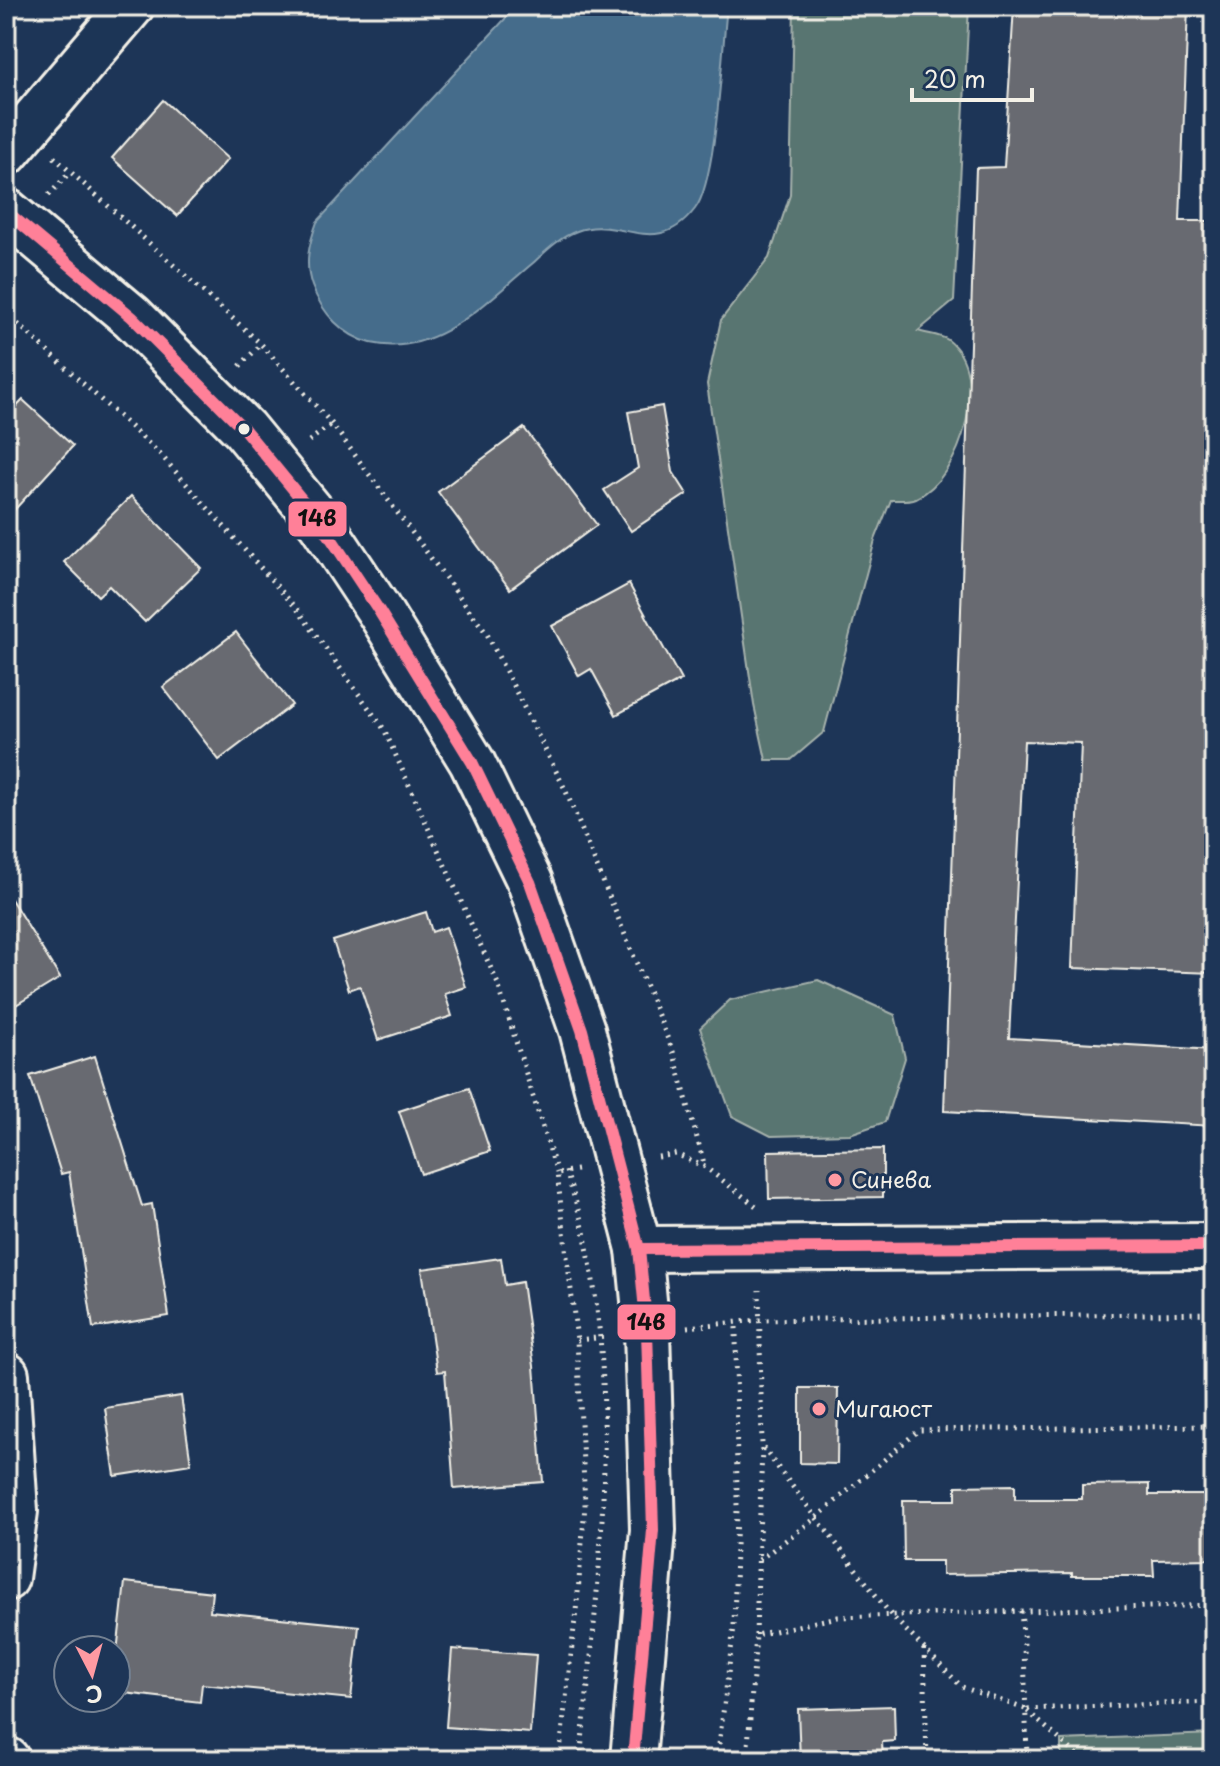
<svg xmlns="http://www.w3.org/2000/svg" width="1220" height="1766" viewBox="0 0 1220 1766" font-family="'Playpen Sans',sans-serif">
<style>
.green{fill:#597471;stroke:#a6b2ac;stroke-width:2}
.water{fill:#446c8b;stroke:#8aa1b0;stroke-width:2}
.building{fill:#676b71;stroke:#f4f1e8;stroke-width:2}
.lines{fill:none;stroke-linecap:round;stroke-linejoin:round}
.street-casing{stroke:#f4f1e8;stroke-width:50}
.secondary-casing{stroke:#f4f1e8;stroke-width:50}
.path{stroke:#f4f1e8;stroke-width:5;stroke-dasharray:2 6;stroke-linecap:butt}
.street{stroke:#1d3557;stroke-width:44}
.secondary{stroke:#1d3557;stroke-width:44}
.bus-1-casing{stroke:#1d3557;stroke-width:18}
.bus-1{stroke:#ff8098;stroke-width:12}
.bus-dot{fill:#f4f1e8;stroke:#1d3557;stroke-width:3}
.poi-dot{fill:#ff9aa2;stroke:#1d3557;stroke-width:3}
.labels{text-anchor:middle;stroke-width:6;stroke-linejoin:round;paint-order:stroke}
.poi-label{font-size:22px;fill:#f4f1e8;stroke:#1d3557;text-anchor:start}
.line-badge{stroke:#1d3557;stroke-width:3}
.pale-badge-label{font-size:22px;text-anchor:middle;font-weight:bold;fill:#111}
</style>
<rect width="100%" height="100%" fill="#1d3557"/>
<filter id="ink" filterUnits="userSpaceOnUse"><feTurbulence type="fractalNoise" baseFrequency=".0125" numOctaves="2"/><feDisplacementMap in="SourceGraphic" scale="16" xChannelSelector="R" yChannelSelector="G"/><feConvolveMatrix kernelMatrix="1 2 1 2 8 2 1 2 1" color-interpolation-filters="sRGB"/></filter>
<g filter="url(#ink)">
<g class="green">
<path d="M794,6H969L954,301L918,331C927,334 941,335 948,340C992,373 962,478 916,498C909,501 899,500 891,500L875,540L824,732L791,760H766L754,705L707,384L721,320L769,258L790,195Z"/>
<polygon points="818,980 895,1015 905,1058 885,1122 850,1134 771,1136 732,1116 700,1028 730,1000"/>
<polygon points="1214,1734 1214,1760 1061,1760 1061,1740"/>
</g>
<path class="water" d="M517,6H727C722,48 717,181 695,209C656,260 621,215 577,231C560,237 546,251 533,263C487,301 436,358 371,343C343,336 322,313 312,286C304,263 309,244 317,222Z"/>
<g class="building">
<polygon points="1014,6 1188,6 1180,221 1214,221 1214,973 1072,968 1081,743 1024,741 1009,1038 1214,1050 1214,1126 944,1111 976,168 1004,167"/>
<polygon points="163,100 228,159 177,216 112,158"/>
<polygon points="23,400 73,446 6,519 6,418"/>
<polygon points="662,406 673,472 687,494 631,531 604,490 638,468 628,412"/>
<polygon points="524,428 597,525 510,589 438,492"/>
<polygon points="131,496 201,568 145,622 109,586 98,596 64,562"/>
<polygon points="629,584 681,680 616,715 591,669 579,676 552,626"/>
<polygon points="236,632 292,705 219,760 163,687"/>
<polygon points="6,891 60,978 6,1011"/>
<polygon points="426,912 432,932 446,927 466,987 445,994 452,1016 378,1040 360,986 349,990 333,941"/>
<polygon points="95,1056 142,1206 152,1204 169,1316 93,1328 69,1172 61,1174 30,1076"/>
<polygon points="469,1088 490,1151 421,1174 399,1111"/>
<polygon points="883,1149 883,1197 769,1199 768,1151"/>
<polygon points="501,1258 505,1285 522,1282 534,1366 543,1482 454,1489 445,1371 437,1372 422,1269"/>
<polygon points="800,1388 838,1388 837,1464 800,1463"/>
<polygon points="181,1396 191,1464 115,1476 105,1408"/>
<polygon points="1149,1484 1149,1495 1214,1495 1214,1559 1153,1560 1154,1576 1072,1576 1072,1573 942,1575 942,1561 904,1561 903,1500 956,1500 956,1486 1015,1485 1015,1499 1082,1499 1082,1485"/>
<polygon points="125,1582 212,1592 210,1611 359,1626 351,1699 202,1684 200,1702 116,1692 116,1661"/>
<polygon points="452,1649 536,1655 530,1733 446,1727"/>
<polygon points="894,1706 895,1741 882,1742 883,1760 800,1760 798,1709"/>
</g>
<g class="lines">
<g class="street-casing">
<g id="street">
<polyline points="6,153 131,6"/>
<polyline points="639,1249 1214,1246"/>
<polyline points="6,1375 15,1511 6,1578"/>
<polyline points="6,1760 7,1760"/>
</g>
</g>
<g class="secondary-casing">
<polyline id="secondary" points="6,211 132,317 244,429 321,523 378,609 472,762 530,882 582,1030 639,1249 647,1331 653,1530 633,1760"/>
</g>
<g class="path">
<polyline points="54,157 261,344 332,424 487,634 565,789 674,1054 705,1167"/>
<polyline points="49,195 70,172"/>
<polyline points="6,313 159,453 298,610 384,729 498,984 557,1173"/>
<polyline points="240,366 261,344"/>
<polyline points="309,441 332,424"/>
<polyline points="658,1157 676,1154 705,1167 756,1206"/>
<path d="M566,1171C573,1195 582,1218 586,1242C621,1411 598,1590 580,1760"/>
<polyline points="687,1327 759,1320 1214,1313"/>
<polyline points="577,1340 606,1337"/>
<polyline points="763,1448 891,1615 962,1687 1025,1709"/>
<polyline points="759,1560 816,1518 919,1430 1214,1426"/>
<polyline points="1021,1611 1024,1645 1027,1760"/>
<polyline points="756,1635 762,1447 759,1290"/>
<polyline points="924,1649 927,1760"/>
<polyline points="559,1760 578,1593 585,1505 577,1340 557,1173 577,1170"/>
<polyline points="717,1760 734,1627 737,1509 736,1322"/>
<polyline points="747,1760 756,1635 838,1617 1214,1605"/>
<polyline points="1083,1760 1025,1709 1214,1702"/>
<polyline points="1202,1760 1214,1747"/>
</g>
<use href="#street" class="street"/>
<use href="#secondary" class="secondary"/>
<g class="bus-1-casing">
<g id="bus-1">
<polyline points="6,211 132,317 244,429 321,523 378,609 472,762 530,882 582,1030 639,1249 647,1331 653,1530 633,1760"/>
<polyline points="639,1249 1214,1246"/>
</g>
</g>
<use href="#bus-1" class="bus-1"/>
</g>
</g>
<circle class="bus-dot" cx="244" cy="429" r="7"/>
<g class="poi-dot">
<circle cx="835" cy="1180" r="8"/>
<circle cx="819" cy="1409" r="8"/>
</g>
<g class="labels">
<g class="poi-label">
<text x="851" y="1188">Синева</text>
<text x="835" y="1417">Мигаюст</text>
</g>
</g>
<g class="line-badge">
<rect x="287" y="500" width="61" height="38" rx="8" fill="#ff8098"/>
<rect x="616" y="1303" width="61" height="38" rx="8" fill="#ff8098"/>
</g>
<g class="pale-badge-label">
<text x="317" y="526">14в</text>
<text x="646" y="1330">14в</text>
</g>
<rect width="1220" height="1766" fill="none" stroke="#1d3557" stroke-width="32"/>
<rect x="16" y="16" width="1188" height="1734" fill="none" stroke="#f4f1e8" stroke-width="3" filter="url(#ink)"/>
<g transform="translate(92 1674) rotate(174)"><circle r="38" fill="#1d3557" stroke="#738091" stroke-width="2"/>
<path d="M0-6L14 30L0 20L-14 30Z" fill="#ff9aa2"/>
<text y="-12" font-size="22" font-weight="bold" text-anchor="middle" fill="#f4f1e8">С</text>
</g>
<path d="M912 88v12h120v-12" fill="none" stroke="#f4f1e8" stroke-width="4"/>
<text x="924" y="88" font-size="24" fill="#f4f1e8" stroke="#1d3557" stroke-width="6" paint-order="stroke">20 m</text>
</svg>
